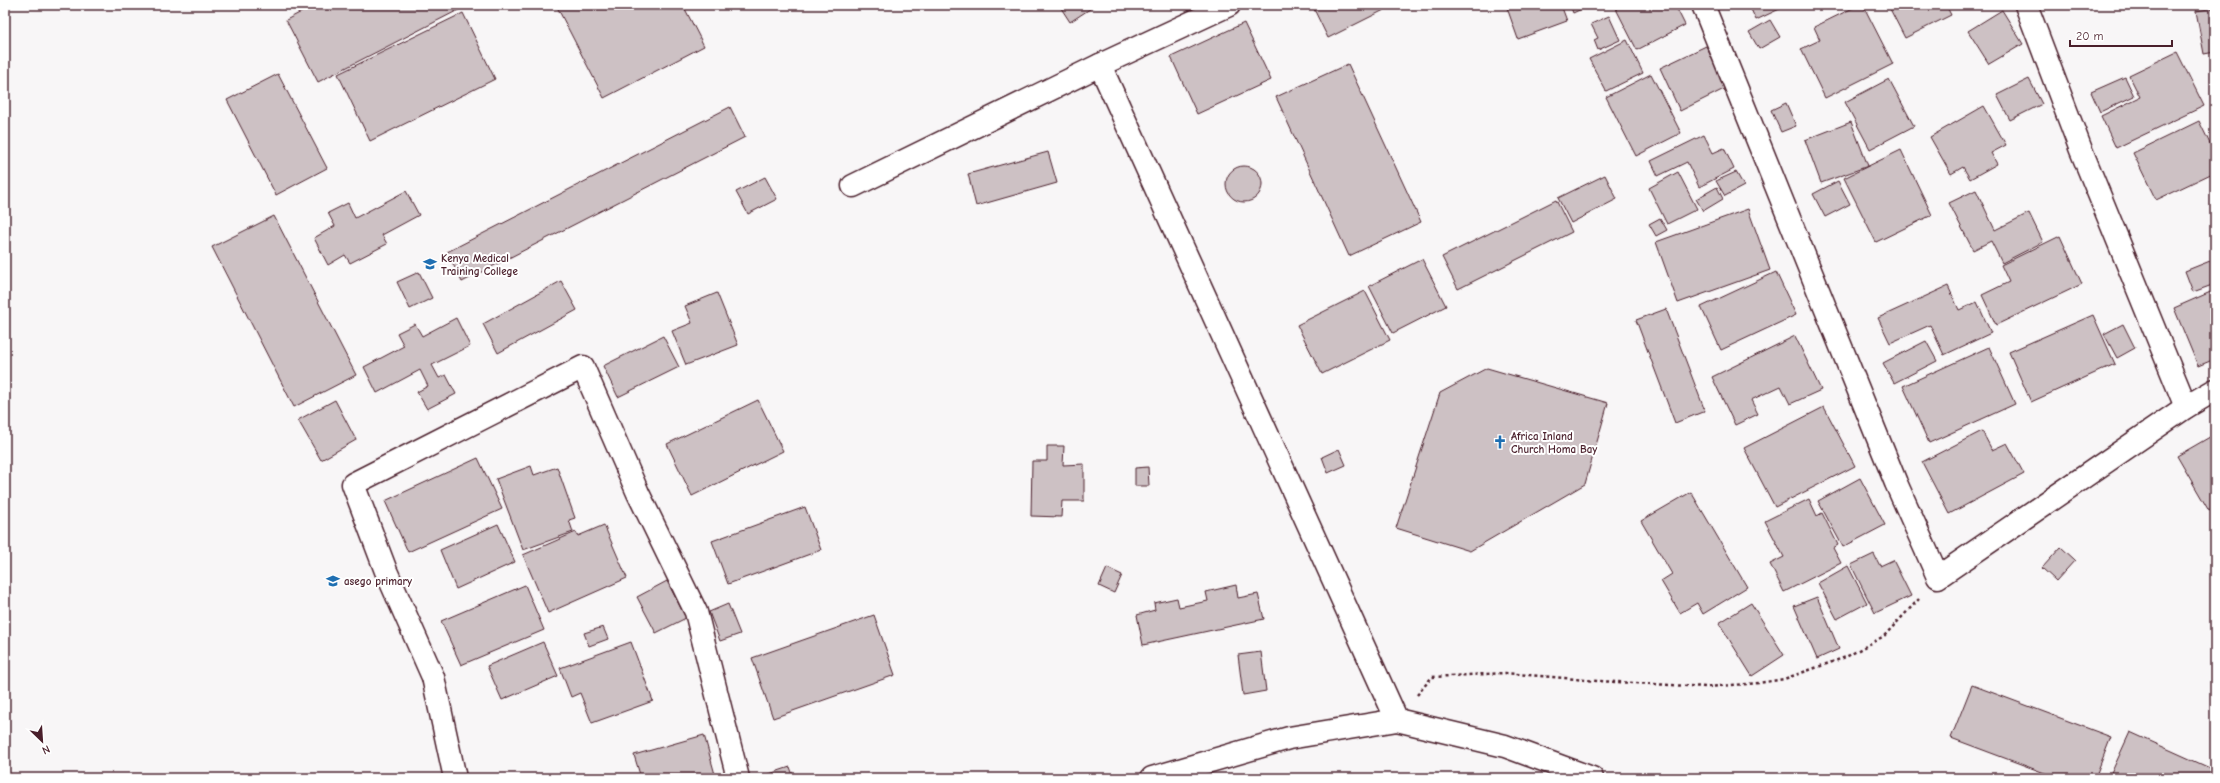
<svg xmlns="http://www.w3.org/2000/svg" width="2220" height="783" viewBox="0 0 2220 783" font-family="'Comic Neue',sans-serif">
<style>
.building{fill:#cdc1c4;stroke:#4a1f2b}
.lines{fill:none;stroke-linecap:round;stroke-linejoin:round}
.street-casing{stroke:#4a1f2b;stroke-width:25}
.path{stroke:#4a1f2b;stroke-width:2.5;stroke-dasharray:3 3;stroke-linecap:butt}
.street{stroke:#fff;stroke-width:22}
.labels{text-anchor:middle;stroke-width:4;stroke-linejoin:round;paint-order:stroke}
.poi-label{font-size:11px;font-weight:bold;fill:#4a1f2b;stroke:#fff;text-anchor:start}
</style>
<rect width="100%" height="100%" fill="#f8f6f7"/>
<filter id="ink" filterUnits="userSpaceOnUse"><feTurbulence type="fractalNoise" baseFrequency=".025" numOctaves="2"/><feDisplacementMap in="SourceGraphic" scale="8" xChannelSelector="R" yChannelSelector="G"/><feConvolveMatrix kernelMatrix="1 2 1 2 8 2 1 2 1" color-interpolation-filters="sRGB"/></filter>
<g filter="url(#ink)">
<g class="building">
<polygon points="315,5 468,5 318,82 286,20"/>
<polygon points="556,5 683,5 704,46 604,98"/>
<polygon points="1059,5 1096,5 1070,22"/>
<polygon points="1312,5 1394,5 1328,38"/>
<polygon points="1506,5 1561,5 1567,21 1518,39"/>
<polygon points="1570,5 1590,5 1573,13"/>
<polygon points="1614,5 1675,5 1685,25 1637,50"/>
<polygon points="1749,5 1788,5 1756,20"/>
<polygon points="1859,5 1863,5 1893,64 1825,98 1801,49 1820,40 1814,27"/>
<polygon points="1888,5 1946,5 1951,15 1905,38"/>
<polygon points="2215,8 2215,52 2204,54 2196,11"/>
<polygon points="2002,10 2023,44 1989,64 1968,31"/>
<polygon points="463,13 495,79 370,141 338,74"/>
<polygon points="1609,16 1620,40 1598,50 1594,40 1598,38 1591,24"/>
<polygon points="1770,20 1780,37 1759,49 1749,32"/>
<polygon points="1244,23 1271,80 1197,114 1171,57"/>
<polygon points="1627,40 1643,73 1606,91 1589,59"/>
<polygon points="1706,46 1726,88 1680,111 1660,68"/>
<polygon points="2177,52 2204,106 2116,148 2101,116 2140,97 2129,75"/>
<polygon points="1348,64 1421,222 1349,256 1276,97"/>
<polygon points="278,74 327,168 276,195 227,100"/>
<polygon points="1651,74 1681,133 1636,156 1606,97"/>
<polygon points="2125,77 2134,96 2100,112 2091,92"/>
<polygon points="1889,79 1914,126 1870,149 1845,102"/>
<polygon points="2029,79 2042,104 2010,120 1997,95"/>
<polygon points="1786,103 1796,126 1781,132 1771,110"/>
<polygon points="1984,106 2006,145 1991,153 1997,164 1970,179 1963,167 1951,174 1930,137"/>
<polygon points="730,107 745,137 462,282 447,252"/>
<polygon points="2199,121 2215,154 2215,172 2156,200 2133,153"/>
<polygon points="1851,122 1868,166 1821,183 1805,140"/>
<polygon points="1704,135 1713,153 1724,148 1734,169 1699,187 1687,162 1658,176 1651,161"/>
<polygon points="1901,150 1932,215 1876,242 1844,178"/>
<polygon points="1048,152 1057,183 976,206 968,174"/>
<circle cx="1244" cy="184" r="18"/>
<polygon points="1678,172 1697,209 1667,224 1649,188"/>
<polygon points="1736,172 1744,186 1725,196 1716,181"/>
<polygon points="1605,175 1617,199 1571,223 1558,198"/>
<polygon points="765,177 777,199 748,214 736,192"/>
<polygon points="1838,181 1850,204 1825,217 1813,194"/>
<polygon points="1717,187 1723,199 1703,211 1696,199"/>
<polygon points="1976,190 1995,230 2029,213 2043,242 2002,263 1991,241 1973,250 1949,203"/>
<polygon points="406,191 419,215 382,235 387,244 350,263 345,255 328,265 314,238 335,226 328,213 348,203 355,218"/>
<polygon points="1556,200 1572,232 1458,289 1442,257"/>
<polygon points="1748,209 1770,270 1678,303 1656,242"/>
<polygon points="274,216 356,375 294,407 212,247"/>
<polygon points="1660,218 1667,230 1656,236 1649,224"/>
<polygon points="2060,236 2082,284 1996,325 1982,295 2009,282 2001,265"/>
<polygon points="1422,259 1446,306 1393,333 1369,286"/>
<polygon points="2215,259 2215,284 2193,292 2185,271"/>
<polygon points="419,272 432,298 410,309 397,282"/>
<polygon points="1776,272 1796,315 1721,350 1701,307"/>
<polygon points="561,281 577,310 498,353 483,324"/>
<polygon points="1948,286 1959,310 1977,302 1991,333 1944,355 1930,325 1890,343 1878,318"/>
<polygon points="2215,290 2215,359 2198,366 2174,308"/>
<polygon points="1365,291 1390,340 1322,374 1297,325"/>
<polygon points="717,293 738,345 686,365 672,331 692,323 685,306"/>
<polygon points="1666,309 1705,411 1675,423 1636,320"/>
<polygon points="2093,315 2115,364 2031,402 2009,352"/>
<polygon points="456,318 470,346 432,365 439,378 446,375 456,394 427,409 417,392 428,386 420,370 377,393 364,367 404,346 397,333 415,324 422,336"/>
<polygon points="2123,324 2135,348 2117,358 2104,334"/>
<polygon points="663,336 679,367 618,397 603,366"/>
<polygon points="1795,336 1821,390 1790,404 1781,386 1751,400 1758,414 1735,425 1712,377"/>
<polygon points="1926,341 1937,361 1894,383 1883,363"/>
<polygon points="1989,347 2015,404 1929,443 1903,386"/>
<polygon points="1487,368 1608,403 1585,484 1470,551 1396,528 1440,393"/>
<polygon points="335,400 356,440 321,460 298,420"/>
<polygon points="758,400 783,451 692,496 667,444"/>
<polygon points="1824,407 1855,466 1775,507 1744,448"/>
<polygon points="1982,431 1992,450 2007,443 2024,474 1949,514 1922,462"/>
<polygon points="2215,434 2215,507 2209,511 2177,456"/>
<polygon points="1047,446 1064,446 1063,465 1084,464 1084,501 1062,501 1061,517 1031,516 1032,461 1047,461"/>
<polygon points="1339,449 1346,465 1328,473 1322,457"/>
<polygon points="478,458 502,509 408,552 385,501"/>
<polygon points="531,466 534,475 557,467 575,518 569,520 573,532 523,550 496,479"/>
<polygon points="1148,467 1149,486 1135,486 1135,468"/>
<polygon points="1860,478 1885,525 1843,547 1818,501"/>
<polygon points="1691,492 1747,587 1703,614 1697,603 1680,613 1661,581 1672,574 1641,521"/>
<polygon points="1809,499 1817,516 1822,513 1838,545 1833,548 1841,563 1784,592 1770,564 1784,557 1765,521"/>
<polygon points="805,507 821,550 728,584 712,541"/>
<polygon points="498,524 515,562 456,589 440,550"/>
<polygon points="604,525 627,578 548,613 523,555 576,532 578,536"/>
<polygon points="2061,547 2075,560 2056,581 2042,568"/>
<polygon points="1874,554 1880,566 1893,560 1911,596 1875,613 1851,565"/>
<polygon points="1848,566 1867,603 1837,619 1818,583"/>
<polygon points="1107,568 1122,575 1114,593 1099,586"/>
<polygon points="667,581 686,618 656,633 637,597"/>
<polygon points="525,585 544,630 461,665 441,621"/>
<polygon points="1236,585 1238,598 1258,594 1264,619 1143,645 1137,615 1155,610 1154,603 1177,598 1179,607 1208,601 1206,592"/>
<polygon points="1817,597 1839,649 1817,659 1794,606"/>
<polygon points="1751,603 1784,655 1752,676 1719,623"/>
<polygon points="728,604 740,634 720,641 709,612"/>
<polygon points="874,615 895,675 773,718 752,658"/>
<polygon points="603,627 608,639 589,646 584,633"/>
<polygon points="543,642 558,676 502,700 487,666"/>
<polygon points="631,642 653,701 592,723 580,693 571,697 560,668"/>
<polygon points="1261,652 1266,691 1243,695 1238,655"/>
<polygon points="1972,685 2111,737 2095,778 2058,778 1951,738"/>
<polygon points="2130,732 2212,769 2208,778 2109,778"/>
<polygon points="704,735 716,778 641,778 634,755"/>
<polygon points="790,767 794,778 757,778"/>
</g>
<g class="lines">
<g class="street-casing">
<g id="street">
<polyline points="1229,5 1100,65 1397,720"/>
<polyline points="1703,5 1896,483 1938,577 2186,407 2215,390"/>
<polyline points="2026,5 2081,150 2186,407"/>
<polyline points="853,186 1100,65"/>
<polyline points="455,778 433,677 386,571 353,484 583,367 638,493 696,612 738,778"/>
<polyline points="1152,778 1289,738 1397,720 1505,746 1592,778"/>
</g>
</g>
<polyline class="path" points="1417,695 1432,677 1505,673 1598,681 1707,687 1759,683 1784,679 1846,657 1884,636 1919,599"/>
<use href="#street" class="street"/>
</g>
</g>
<defs>
<g id="university-bare" transform="scale(1.08)"><path d="M0-5L7-2L0 1L-7-2ZM-4 1L0 2.5L4 1V4Q0 6-4 4Z" fill="#1f6fb2" stroke="#fff" stroke-width="2.5" paint-order="stroke"/></g>
<g id="church-bare" transform="scale(1.08)"><path d="M-1.2-6h2.4v3.5h3.3v2.4h-3.3V6h-2.4V-.1h-3.3v-2.4h3.3Z" fill="#1f6fb2" stroke="#fff" stroke-width="2.5" paint-order="stroke"/></g>
<g id="school-bare" transform="scale(1.08)"><path d="M0-5L7-2L0 1L-7-2ZM-4 1L0 2.5L4 1V4Q0 6-4 4Z" fill="#1f6fb2" stroke="#fff" stroke-width="2.5" paint-order="stroke"/></g>
</defs>
<g fill-rule="evenodd">
<use href="#university-bare" x="430" y="264"/>
<use href="#church-bare" x="1500" y="442"/>
<use href="#school-bare" x="333" y="581"/>
</g>
<g class="labels">
<g class="poi-label">
<text x="441" y="262">Kenya Medical<tspan x="441" dy="13">Training College</tspan></text>
<text x="1511" y="440">Africa Inland<tspan x="1511" dy="13">Church Homa Bay</tspan></text>
<text x="344" y="585">asego primary</text>
</g>
</g>
<rect width="2220" height="783" fill="none" stroke="#fff" stroke-width="20"/>
<rect x="10" y="10" width="2200" height="763" fill="none" stroke="#4a1f2b" stroke-width="1.5" filter="url(#ink)"/>
<g transform="translate(42 741) rotate(155)" stroke="#ffffff" stroke-width="3" paint-order="stroke">
<path d="M0-3L7 15L0 10L-7 15Z" fill="#4a1f2b"/>
<text y="-6" font-size="11" font-weight="bold" text-anchor="middle" fill="#4a1f2b">N</text>
</g>
<path d="M2070 40v6h102v-6" fill="none" stroke="#4a1f2b" stroke-width="2"/>
<text x="2076" y="40" font-size="12" fill="#4a1f2b" stroke="#ffffff" stroke-width="3" paint-order="stroke">20 m</text>
</svg>
